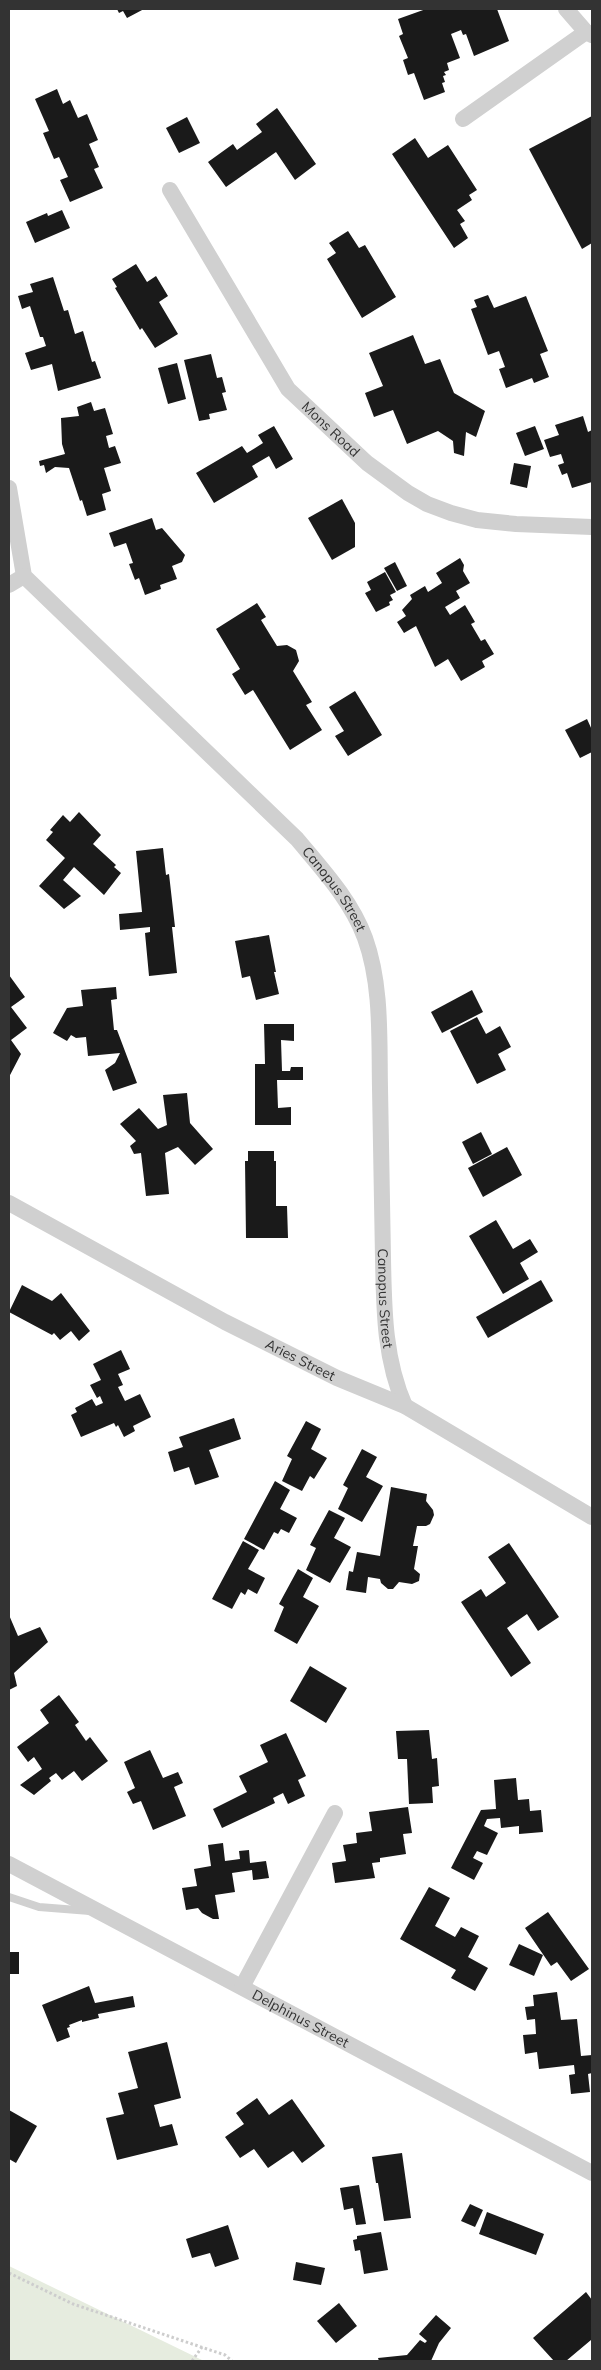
<svg xmlns="http://www.w3.org/2000/svg" width="601" height="2370" viewBox="0 0 601 2370" font-family="Mulish,sans-serif">
<style>
.green{fill:#e6ecdf}
.building{fill:#1a1a1a}
.lines{fill:none;stroke-linecap:round;stroke-linejoin:round}
.path{stroke:#cdcdcd;stroke-width:3;stroke-dasharray:2.5 2.5;stroke-linecap:butt}
.service{stroke:#d0d0d0;stroke-width:8}
.minor{stroke:#d0d0d0;stroke-width:16}
.labels{text-anchor:middle;stroke-width:5;stroke-linejoin:round;paint-order:stroke}
.street-label{font-size:14px;fill:#333;stroke:#fff}
</style>
<rect width="100%" height="100%" fill="#fff"/>
<polygon class="green" points="9,2266 204,2361 9,2361"/>
<g class="building">
<polygon points="117,9 144,9 127,18 123,11 119,13"/>
<polygon points="426,9 497,9 509,41 474,56 466,34 463,35 461,30 451,34 460,58 447,63 449,70 444,72 446,75 443,76 445,82 442,83 445,92 424,100 414,73 408,75 403,60 408,58 399,36 403,34 398,19"/>
<polygon points="57,89 63,104 70,100 78,118 87,114 98,140 89,144 99,167 94,169 103,188 70,202 60,180 68,177 59,157 54,159 43,133 49,131 35,99"/>
<polygon points="277,108 316,164 295,180 276,152 226,187 208,162 233,144 237,150 262,132 256,124"/>
<polygon points="592,116 592,243 582,249 529,149"/>
<polygon points="187,117 200,143 179,153 166,128"/>
<polygon points="415,138 428,158 448,145 477,190 469,195 472,200 457,210 465,221 460,224 468,238 454,248 392,154"/>
<polygon points="62,210 70,228 35,243 26,222 47,213 48,216"/>
<polygon points="348,231 359,248 365,245 396,297 362,318 327,259 336,253 329,243"/>
<polygon points="136,264 147,282 156,276 168,296 159,302 178,334 155,348 142,328 140,330 115,288 117,287 112,279"/>
<polygon points="53,277 64,311 68,310 75,334 83,331 92,362 95,361 101,378 58,391 52,364 31,370 25,353 46,346 43,337 40,337 30,306 22,309 18,296 33,292 30,284"/>
<polygon points="488,295 494,308 526,296 548,351 540,354 549,377 534,383 532,378 506,388 499,369 505,367 499,351 488,355 471,309 477,307 474,300"/>
<polygon points="413,335 425,364 440,359 454,393 485,411 476,437 466,432 464,456 454,453 453,441 438,431 407,444 393,410 374,417 365,393 383,386 369,353"/>
<polygon points="211,354 217,378 222,377 226,392 222,393 227,410 209,414 210,419 199,421 184,360"/>
<polygon points="177,363 186,399 168,404 158,368"/>
<polygon points="91,402 94,411 105,408 113,434 106,436 109,448 115,446 121,463 104,468 111,491 102,494 106,510 87,516 82,500 80,501 69,468 55,467 46,473 44,465 40,466 39,461 65,454 62,444 61,418 79,416 77,407"/>
<polygon points="583,416 588,432 592,430 592,482 572,488 567,473 562,475 558,465 564,463 561,454 550,457 544,440 559,435 555,425"/>
<polygon points="274,426 293,459 276,469 269,456 252,466 258,477 214,503 196,473 242,446 247,453 263,443 258,435"/>
<polygon points="535,426 544,449 525,456 516,433"/>
<polygon points="514,463 531,466 527,488 510,484"/>
<polygon points="342,499 355,523 355,547 332,560 308,518"/>
<polygon points="152,518 156,530 162,528 185,555 182,562 172,566 177,579 160,585 161,589 145,595 139,578 135,580 129,564 133,563 126,543 114,547 109,533"/>
<polygon points="460,558 464,565 463,571 470,583 456,591 460,598 445,607 450,615 465,605 475,622 471,624 481,641 485,639 494,654 482,661 485,667 461,681 448,659 435,667 416,626 404,633 397,622 406,616 402,610 412,599 410,595 425,586 428,592 442,583 436,573"/>
<polygon points="395,562 407,586 397,591 384,568"/>
<polygon points="385,572 396,592 390,595 393,600 389,602 390,605 376,612 365,593 371,590 367,582"/>
<polygon points="257,603 266,617 261,620 277,646 287,645 296,650 299,661 293,671 312,702 306,705 322,730 290,750 253,690 245,695 232,674 240,669 216,629"/>
<polygon points="355,691 382,735 348,756 335,736 344,731 329,707"/>
<polygon points="587,719 592,730 592,752 580,758 565,730"/>
<polygon points="79,812 101,835 93,844 116,865 114,867 121,873 104,895 74,867 63,880 81,896 64,909 39,886 65,858 46,840 53,832 50,830 63,815 70,822"/>
<polygon points="163,848 166,875 169,874 175,927 172,927 177,973 149,976 145,933 150,932 150,927 120,930 119,914 142,912 136,851"/>
<polygon points="269,935 276,972 274,972 279,994 256,1000 250,976 242,978 235,941"/>
<polygon points="9,975 25,997 11,1007 27,1028 11,1040 21,1054 9,1077"/>
<polygon points="116,987 117,999 111,1000 114,1030 117,1030 137,1083 113,1091 105,1070 115,1063 120,1053 88,1056 86,1037 76,1038 71,1035 67,1041 53,1033 67,1008 83,1006 81,990"/>
<polygon points="472,990 483,1012 442,1033 431,1012"/>
<polygon points="477,1017 486,1034 500,1026 511,1047 498,1054 506,1070 477,1084 450,1031"/>
<polygon points="264,1024 294,1024 294,1041 281,1040 282,1071 290,1071 291,1067 303,1067 303,1080 277,1080 278,1108 291,1107 291,1125 255,1125 255,1064 265,1064"/>
<polygon points="187,1093 190,1123 213,1149 195,1165 178,1147 165,1153 169,1194 146,1196 141,1153 134,1154 130,1146 136,1141 120,1124 139,1108 158,1129 167,1125 163,1095"/>
<polygon points="481,1132 492,1154 473,1164 462,1142"/>
<polygon points="507,1147 522,1175 483,1197 468,1168"/>
<polygon points="248,1151 274,1151 274,1161 276,1161 276,1206 287,1206 288,1238 246,1238 245,1161 248,1161"/>
<polygon points="496,1220 513,1249 530,1239 538,1252 520,1263 529,1279 503,1294 469,1236"/>
<polygon points="541,1280 553,1301 488,1338 476,1317"/>
<polygon points="22,1285 52,1301 61,1293 90,1331 79,1341 71,1331 60,1340 54,1333 52,1335 9,1312"/>
<polygon points="121,1350 130,1369 118,1374 123,1385 118,1387 125,1401 140,1394 151,1417 133,1426 135,1431 124,1437 118,1425 116,1427 114,1423 81,1437 71,1415 77,1412 75,1408 92,1399 96,1406 103,1403 100,1396 97,1398 90,1385 101,1380 93,1364"/>
<polygon points="234,1418 241,1439 209,1450 219,1477 195,1485 189,1467 174,1472 168,1452 183,1447 179,1437"/>
<polygon points="306,1421 321,1429 311,1449 327,1458 314,1479 310,1476 302,1491 282,1481 292,1459 287,1456"/>
<polygon points="362,1449 377,1457 366,1477 383,1486 362,1522 338,1509 348,1488 343,1485"/>
<polygon points="275,1481 290,1490 280,1509 297,1518 289,1533 281,1529 278,1534 274,1532 264,1550 244,1539"/>
<polygon points="391,1487 427,1494 426,1501 433,1510 434,1515 430,1524 426,1526 417,1526 413,1546 418,1546 414,1569 420,1574 419,1581 412,1584 399,1582 393,1589 388,1589 381,1583 380,1579 368,1577 366,1593 346,1590 349,1571 353,1572 357,1552 380,1556"/>
<polygon points="329,1510 345,1518 334,1538 351,1547 330,1583 306,1570 316,1548 310,1545"/>
<polygon points="243,1541 259,1550 248,1569 265,1578 257,1594 248,1589 245,1595 241,1592 232,1609 212,1599"/>
<polygon points="509,1543 559,1617 538,1631 527,1614 507,1628 531,1663 511,1677 461,1602 481,1589 486,1597 506,1583 488,1557"/>
<polygon points="298,1569 313,1578 303,1597 319,1606 297,1644 274,1631 284,1607 279,1604"/>
<polygon points="9,1615 18,1636 40,1627 48,1642 14,1673 17,1686 9,1690"/>
<polygon points="310,1666 347,1688 326,1723 290,1701"/>
<polygon points="59,1695 79,1722 75,1725 86,1741 90,1737 108,1761 82,1781 74,1771 62,1780 56,1773 49,1778 51,1781 34,1795 20,1785 42,1769 34,1757 28,1762 17,1747 49,1723 40,1710"/>
<polygon points="429,1730 432,1759 437,1758 439,1786 432,1787 433,1803 409,1804 407,1759 398,1759 396,1731"/>
<polygon points="286,1733 306,1776 298,1780 305,1796 288,1804 283,1793 273,1798 275,1803 222,1828 213,1809 247,1792 239,1776 268,1762 260,1745"/>
<polygon points="150,1750 163,1778 178,1772 183,1783 174,1787 186,1816 153,1830 141,1801 133,1804 127,1792 135,1788 124,1762"/>
<polygon points="516,1778 518,1800 529,1799 530,1811 541,1810 543,1832 519,1834 519,1826 501,1828 500,1818 487,1819 484,1826 498,1833 487,1855 477,1851 473,1858 483,1863 474,1880 451,1868 481,1810 496,1809 494,1780"/>
<polygon points="408,1807 412,1833 403,1834 406,1854 380,1858 380,1862 372,1863 375,1878 335,1883 332,1863 346,1861 343,1845 357,1843 356,1833 372,1831 369,1812"/>
<polygon points="223,1843 225,1861 240,1859 239,1851 249,1850 250,1863 266,1861 269,1878 253,1880 252,1870 232,1873 235,1892 215,1895 219,1919 213,1919 202,1913 198,1908 186,1910 182,1888 197,1886 194,1869 211,1866 208,1845"/>
<polygon points="429,1887 450,1898 435,1926 455,1937 461,1927 479,1936 468,1957 488,1968 475,1991 451,1978 456,1970 400,1939"/>
<polygon points="548,1912 589,1969 571,1981 557,1962 551,1966 525,1928"/>
<polygon points="519,1944 543,1955 534,1976 509,1965"/>
<rect x="9" y="1952" width="10" height="22"/>
<polygon points="89,1986 95,2003 133,1996 135,2007 98,2014 99,2018 82,2022 82,2020 69,2025 70,2027 67,2028 70,2037 57,2042 42,2005"/>
<polygon points="557,1992 561,2020 577,2019 581,2056 592,2055 592,2073 588,2074 590,2092 571,2094 569,2075 575,2074 574,2065 539,2069 537,2052 525,2054 523,2035 536,2034 535,2019 527,2020 525,2007 534,2006 533,1995"/>
<polygon points="167,2042 181,2098 154,2105 160,2127 172,2124 178,2145 117,2160 106,2118 124,2114 118,2093 138,2088 128,2052"/>
<polygon points="257,2098 269,2115 292,2099 325,2146 302,2163 293,2151 268,2168 254,2149 240,2158 225,2137 244,2124 236,2113"/>
<polygon points="9,2110 37,2126 16,2163 9,2159"/>
<polygon points="402,2153 411,2218 384,2221 378,2183 376,2183 372,2157"/>
<polygon points="359,2185 366,2224 356,2225 353,2208 344,2210 340,2188"/>
<polygon points="470,2204 483,2210 475,2227 461,2221"/>
<polygon points="487,2212 544,2234 536,2255 479,2234"/>
<polygon points="228,2225 239,2259 215,2267 210,2253 192,2258 186,2239"/>
<polygon points="381,2232 388,2270 364,2274 360,2250 355,2251 353,2240 357,2239 357,2236"/>
<polygon points="296,2262 325,2268 321,2285 293,2280"/>
<polygon points="586,2292 592,2300 592,2342 591,2340 566,2361 554,2361 533,2338"/>
<polygon points="339,2303 357,2326 336,2343 317,2321"/>
<polygon points="436,2315 451,2328 439,2343 431,2361 379,2361 378,2358 407,2355 420,2340 425,2343 427,2341 419,2334"/>
</g>
<g class="lines">
<g class="path">
<polyline points="9,2273 73,2304 225,2355 232,2361"/>
<polyline points="192,2361 202,2347"/>
</g>
<polyline class="service" points="9,1897 39,1907 90,1911"/>
<g class="minor">
<polyline points="566,9 586,32 592,35"/>
<polyline points="463,119 586,32"/>
<path id="s1" d="M170,190L288,389L367,463L408,493L427,504L451,513L477,520L516,524L592,527"/>
<path id="s2" d="M9,488L24,576L297,839C322,869 351,900 365,938C382,985 379,1039 380,1088C381,1144 382,1201 383,1258C384,1308 384,1359 405,1406"/>
<polyline points="9,585 24,576"/>
<path id="s3" d="M9,1203L225,1322L337,1378L405,1406L592,1517"/>
<path id="s4" d="M9,1864L592,2173"/>
<polyline points="242,1987 335,1813"/>
</g>
</g>
<g class="labels">
<g class="street-label">
<text dy="5" stroke="none"><textPath href="#s1" startOffset="290">Mons Road</textPath></text>
<text dy="5" stroke="none"><textPath href="#s2" startOffset="531">Canopus Street</textPath></text>
<text dy="5" stroke="none"><textPath href="#s2" startOffset="951">Canopus Street</textPath></text>
<text dy="5" stroke="none"><textPath href="#s3" startOffset="331">Aries Street</textPath></text>
<text dy="5" stroke="none"><textPath href="#s4" startOffset="330">Delphinus Street</textPath></text>
</g>
</g>
<rect width="601" height="2370" fill="none" stroke="#333333" stroke-width="20"/>
</svg>
